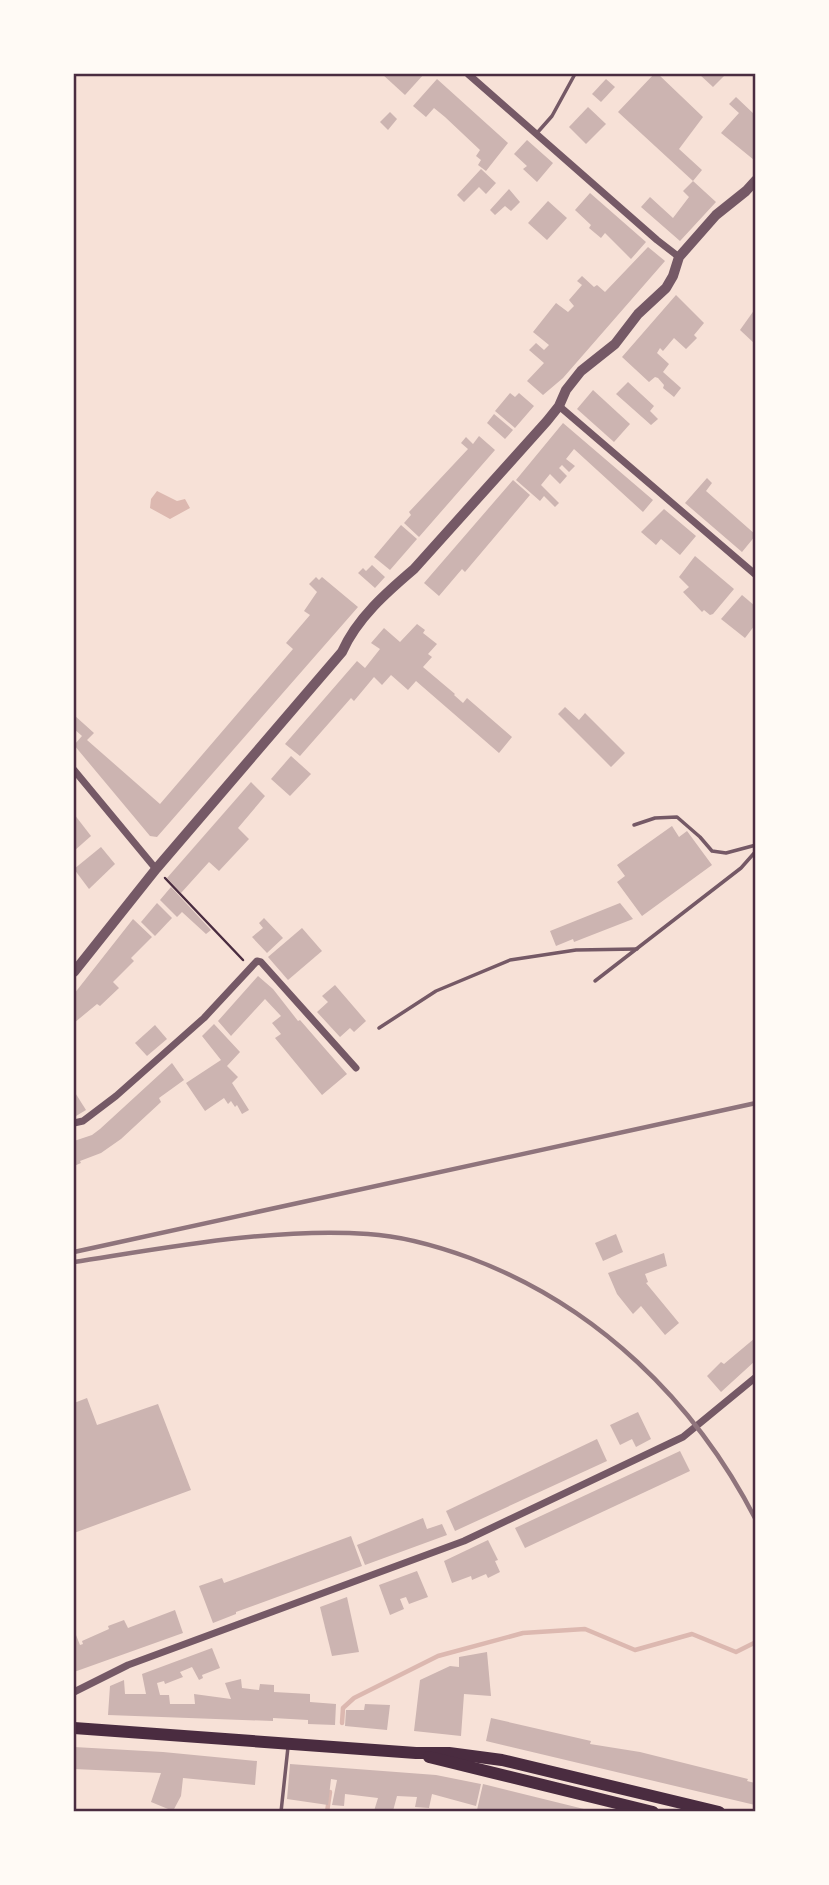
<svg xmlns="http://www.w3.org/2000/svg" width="829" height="1885" viewBox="0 0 829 1885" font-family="Mulish,sans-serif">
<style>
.water{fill:#dcb8b0}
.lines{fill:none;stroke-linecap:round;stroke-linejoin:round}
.stream{stroke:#dcb8b0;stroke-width:4.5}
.building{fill:#ccb4b1}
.path{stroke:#4a2c40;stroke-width:2.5}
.service{stroke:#755966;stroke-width:3.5}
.minor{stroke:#755966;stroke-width:7}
.tertiary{stroke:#755966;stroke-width:10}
.primary{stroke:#4a2c40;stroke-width:12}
.rail{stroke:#8f747c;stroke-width:4.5}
.neatline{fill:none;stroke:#4a2c40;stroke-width:2.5}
</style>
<rect width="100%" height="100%" fill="#f7e1d7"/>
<polygon class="water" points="157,491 177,501 185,499 190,508 170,519 150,508 151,499"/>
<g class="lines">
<g class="stream">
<polyline points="342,1723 343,1708 354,1698 438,1656 523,1633 585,1629 635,1650 692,1634 736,1652 756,1642"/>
<polyline points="327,1812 330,1792"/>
</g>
</g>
<g class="building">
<polygon points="382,74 424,74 405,95"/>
<polygon points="654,74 658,74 703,117 679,149 702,170 693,181 618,112"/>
<polygon points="699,74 726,74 713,87"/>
<polygon points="437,79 508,143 486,171 478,165 481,160 476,156 480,150 445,117 434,108 426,117 413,106"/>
<polygon points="606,79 615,87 601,102 592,94"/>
<polygon points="736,97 755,115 755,158 754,160 721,133 739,113 729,104"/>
<polygon points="588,107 606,124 586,144 569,127"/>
<polygon points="390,112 397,119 388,130 380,122"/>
<polygon points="527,140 553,163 537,182 523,169 527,166 514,154"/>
<polygon points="481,169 496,183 486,194 479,187 464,202 457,195"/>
<polygon points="693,181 716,202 680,241 641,207 650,197 673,218 689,197 683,191"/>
<polygon points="509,189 520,202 511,211 505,206 495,215 490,210"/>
<polygon points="590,193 646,242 631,259 605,233 601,238 589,228 591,225 575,210"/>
<polygon points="548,201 567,218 547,240 528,223"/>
<polygon points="648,247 665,261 563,378 543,395 527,381 544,363 529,350 536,343 544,350 549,345 533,332 556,303 568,312 574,306 569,300 582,285 577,281 582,276 594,287 597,285 605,292"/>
<polygon points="676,295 704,323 694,335 697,338 686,349 674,338 663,351 660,348 657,353 669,364 663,372 681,388 674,397 663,388 664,385 658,378 655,377 649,382 622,357"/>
<polygon points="755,309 755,344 740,330"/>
<polygon points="628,382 654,406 650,411 658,419 651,425 616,394"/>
<polygon points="593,390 630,424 614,442 577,409"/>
<polygon points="510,393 515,397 519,393 534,406 515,428 495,411"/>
<polygon points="494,414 513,430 505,439 487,423"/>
<polygon points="563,423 653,500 643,512 574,449 566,459 575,466 569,472 562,465 559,468 567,476 560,484 550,474 541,485 559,503 555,507 544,496 540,501 516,480"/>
<polygon points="479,436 495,450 419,537 404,523 411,515 409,512 468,449 461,443 466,437 473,444"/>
<polygon points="707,478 712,483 706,491 756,535 742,552 685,503"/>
<polygon points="513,480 530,495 465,572 462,569 439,596 424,583"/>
<polygon points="664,509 696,536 680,555 661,539 656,545 641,532"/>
<polygon points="401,525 417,539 390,570 374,557"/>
<polygon points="695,556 734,589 713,614 710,615 704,610 702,612 683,592 689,587 679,577"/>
<polygon points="372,565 385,577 375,588 358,573 363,568 366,571"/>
<polygon points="316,577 319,580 322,577 358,607 157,837 150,836 74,745 82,736 74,729 74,715 94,733 87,740 160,804 293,649 286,643 310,615 304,611 317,592 309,584"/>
<polygon points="742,595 755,606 755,625 745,638 721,619"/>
<polygon points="417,624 425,630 423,633 437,644 428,654 432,657 423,667 455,694 454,695 463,703 467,698 512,737 499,753 416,681 408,690 391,675 382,685 374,677 354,701 351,698 300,756 285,744 357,661 365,668 380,649 371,643 384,628 400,642"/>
<polygon points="565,707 579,720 585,713 625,753 611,767 558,714"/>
<polygon points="291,756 311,774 290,796 271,779"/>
<polygon points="251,782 265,796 238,828 249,839 219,871 209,862 181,893 167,878"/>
<polygon points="74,814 91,836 74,851"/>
<polygon points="672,826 679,837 687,831 712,865 642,916 617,882 625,876 617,865"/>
<polygon points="101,847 115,864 89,889 74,869"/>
<polygon points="171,887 211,930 206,934 182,912 177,917 160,900"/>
<polygon points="157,903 172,918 155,936 141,922"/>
<polygon points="620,903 633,919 574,942 573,939 556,946 550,931"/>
<polygon points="264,918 283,938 267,953 252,937 263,928 259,923"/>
<polygon points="133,919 152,937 131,958 134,961 113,982 119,988 100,1006 97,1004 74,1023 74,994"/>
<polygon points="302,928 322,951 288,980 268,957"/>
<polygon points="258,976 273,989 298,1021 300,1020 347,1074 322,1095 275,1038 281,1034 272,1023 281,1016 265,999 231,1036 218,1021"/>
<polygon points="335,985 366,1021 354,1032 350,1028 340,1037 317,1012 328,1002 322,996"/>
<polygon points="214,1024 240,1052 227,1066 238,1077 232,1083 249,1110 242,1114 237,1105 235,1107 231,1101 228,1104 224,1098 205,1111 186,1083 221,1060 202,1036"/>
<polygon points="155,1025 167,1039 147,1056 135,1043"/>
<polygon points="172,1063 184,1080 159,1098 161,1102 121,1139 101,1153 80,1161 81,1163 74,1166 74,1141 92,1135 100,1129"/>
<polygon points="74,1091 86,1110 76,1116 74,1112"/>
<polygon points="616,1234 623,1252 603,1261 595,1243"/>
<polygon points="664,1253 667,1266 645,1274 648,1282 646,1283 679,1323 665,1335 641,1306 633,1314 617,1294 608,1273"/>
<polygon points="755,1338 755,1361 721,1392 707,1376 721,1362 724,1364"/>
<polygon points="87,1398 97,1425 158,1404 191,1490 74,1533 74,1403"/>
<polygon points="638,1412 651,1439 636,1447 632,1439 620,1445 610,1425"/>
<polygon points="597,1439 607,1461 455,1531 446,1511"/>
<polygon points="680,1451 690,1471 525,1548 515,1528"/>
<polygon points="423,1518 427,1529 442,1524 447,1535 365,1565 357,1545"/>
<polygon points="351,1536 362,1566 236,1612 236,1614 213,1623 199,1586 222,1578 224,1583"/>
<polygon points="488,1540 498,1560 495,1561 500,1572 488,1578 486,1574 472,1580 471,1576 452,1583 444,1561"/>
<polygon points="417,1571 428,1597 409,1604 406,1597 400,1599 404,1609 390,1615 379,1585"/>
<polygon points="347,1597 359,1652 332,1656 320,1607"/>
<polygon points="175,1610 183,1633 74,1672 74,1630 80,1645 83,1644 82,1641 109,1629 108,1626 124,1620 128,1628"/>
<polygon points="212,1648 220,1668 202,1675 203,1678 199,1680 192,1667 180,1672 183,1677 165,1684 164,1681 157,1683 160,1695 169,1695 170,1704 195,1704 194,1694 231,1699 225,1683 241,1679 242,1688 259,1690 260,1684 274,1685 274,1692 310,1694 310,1702 336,1704 335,1725 308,1724 308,1720 273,1718 273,1721 108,1715 110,1686 124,1680 125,1694 146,1694 142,1674"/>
<polygon points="487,1652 491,1696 464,1694 461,1736 414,1731 420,1680 450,1666 459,1667 459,1657"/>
<polygon points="365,1704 390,1705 387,1730 345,1726 346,1710 364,1710"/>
<polygon points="491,1718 591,1741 590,1744 640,1752 748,1779 747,1781 755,1783 755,1805 486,1741"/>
<polygon points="74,1747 163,1752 257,1761 255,1785 183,1778 181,1796 173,1811 151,1802 161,1773 74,1769"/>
<polygon points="290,1764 436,1775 481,1784 476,1806 432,1794 429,1808 415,1807 417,1797 397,1796 393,1811 374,1811 378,1798 345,1794 344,1806 332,1805 337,1780 331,1779 328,1805 287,1799"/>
<polygon points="483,1784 588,1810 588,1811 487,1811 477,1810"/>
</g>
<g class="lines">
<polyline class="path" points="165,878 243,960"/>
<g class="service">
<polyline points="537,133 552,116 575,74"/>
<polyline points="634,825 655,818 677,817 700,837 712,851 726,853 756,845"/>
<polyline points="595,981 741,868 756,851"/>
<polyline points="379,1028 436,991 510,960 576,950 637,949"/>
<polyline points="281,1812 288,1747"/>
</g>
<g class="minor">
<polyline points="468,74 657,240 679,257"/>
<polyline points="559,406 756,575"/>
<polyline points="74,770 156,869"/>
<polyline points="74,1123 83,1121 116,1096 204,1018 257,961 261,962 356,1068"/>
<polyline points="74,1692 128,1665 464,1541 683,1437 756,1377"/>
</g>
<path class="tertiary" d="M74 972 156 869 342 652C357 618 387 592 414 569L547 421 559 406 566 390 581 371 615 344 638 314 666 288 673 276 679 257 716 215 746 191 756 180"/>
<g class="primary">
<polyline points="74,1728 416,1753 449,1753 502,1760 719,1812"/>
<polyline points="429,1757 653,1812"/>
</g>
<g class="rail">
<polyline points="74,1252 756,1103"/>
<path d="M74 1262C165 1248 275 1227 368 1234 403 1236 437 1246 470 1258 596 1305 695 1401 756 1520"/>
</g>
</g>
<rect width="829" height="1885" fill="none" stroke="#fffaf5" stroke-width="150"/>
<rect x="75" y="75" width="679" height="1735" class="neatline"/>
</svg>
